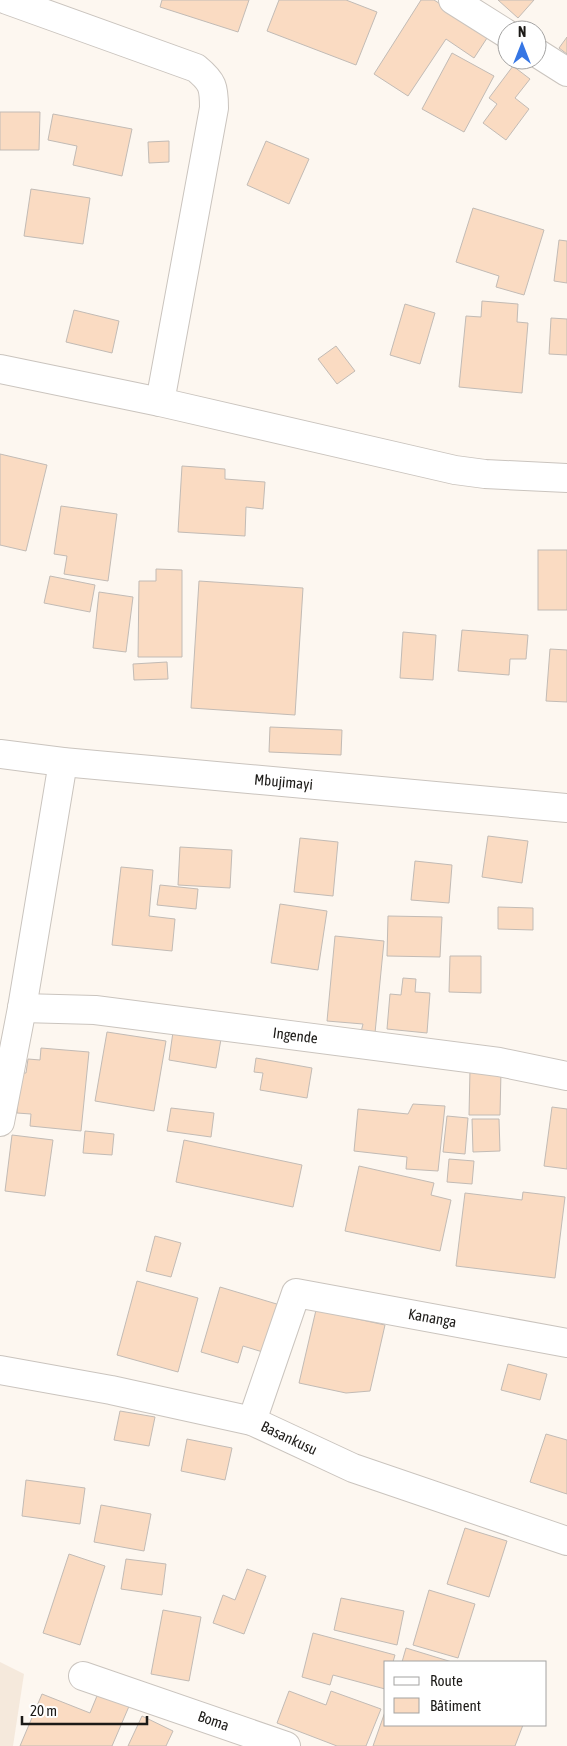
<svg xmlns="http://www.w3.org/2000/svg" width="567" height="1746" viewBox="0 0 567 1746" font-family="'Asap Condensed',sans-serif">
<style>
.built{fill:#f5e9dc}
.building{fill:#fadbc2;stroke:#c2bbb5}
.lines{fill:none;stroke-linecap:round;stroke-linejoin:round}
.street-casing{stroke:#cac4be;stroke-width:30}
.street{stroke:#fff;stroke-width:28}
.labels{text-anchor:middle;stroke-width:4.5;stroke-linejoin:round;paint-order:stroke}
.street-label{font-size:15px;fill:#1c1a17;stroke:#fff}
</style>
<rect width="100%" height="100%" fill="#fdf7f0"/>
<polygon class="built" points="0,1662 24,1674 13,1746 0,1746"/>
<g class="building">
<polygon points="162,0 249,0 238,32 160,7"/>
<polygon points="279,0 346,0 377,12 356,65 267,31"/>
<polygon points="421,0 434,0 489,35 474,58 446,39 408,96 374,74"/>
<polygon points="498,0 534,0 518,18"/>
<polygon points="567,37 567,54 559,48"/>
<polygon points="452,53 494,76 464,132 422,109"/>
<polygon points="513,66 530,79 515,98 529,109 506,140 483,123 497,104 489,98"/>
<polygon points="0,112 40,112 39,150 0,150"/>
<polygon points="53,114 132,129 122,176 73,165 77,146 48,140"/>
<polygon points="169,141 169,162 149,163 148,142"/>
<polygon points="266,141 309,159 289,204 247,185"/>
<polygon points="31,189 90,198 83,244 24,236"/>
<polygon points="473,208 544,230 524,295 496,287 499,276 456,262"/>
<polygon points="559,240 567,241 567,283 554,281"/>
<polygon points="482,301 518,304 517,322 528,323 522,393 459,387 466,316 481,317"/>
<polygon points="405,304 435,313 420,364 390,355"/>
<polygon points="74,310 119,321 112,353 66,342"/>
<polygon points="551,318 567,319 567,355 549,354"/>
<polygon points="336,346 355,371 337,384 318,359"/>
<polygon points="0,454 47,465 26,551 0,545"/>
<polygon points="182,466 225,469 225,479 265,482 263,509 246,507 245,536 178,532"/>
<polygon points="61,506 117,514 108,581 64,574 67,556 54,554"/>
<rect x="538" y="550" width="29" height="60"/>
<polygon points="156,569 182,570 182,657 138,657 139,581 156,581"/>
<polygon points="50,576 95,585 90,612 44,603"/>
<polygon points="199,581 303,588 295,715 191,708"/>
<polygon points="99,592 133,597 126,652 93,648"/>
<polygon points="462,630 528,635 526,659 510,659 509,675 458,671"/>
<polygon points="403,632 436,635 433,680 400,678"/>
<polygon points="550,649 567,650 567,702 546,701"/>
<polygon points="167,662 168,679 134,680 133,664"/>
<polygon points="270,727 342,730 341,755 269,752"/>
<polygon points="488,836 528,841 522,883 482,877"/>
<polygon points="300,838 338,842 333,896 294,892"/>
<polygon points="180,847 232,850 230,888 178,885"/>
<polygon points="415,861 452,865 449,903 411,900"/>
<polygon points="121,867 153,870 149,916 175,919 172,951 112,945"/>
<polygon points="160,885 198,889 196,909 157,905"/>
<polygon points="280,904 327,911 318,970 271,963"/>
<polygon points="498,907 533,908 533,930 498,929"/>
<polygon points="388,916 442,917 440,957 387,956"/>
<polygon points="335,936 384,941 375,1033 361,1032 363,1024 327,1021"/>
<polygon points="450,956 481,956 481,993 449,992"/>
<polygon points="403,978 416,979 415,992 430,993 427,1033 387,1029 390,994 401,995"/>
<polygon points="107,1032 166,1041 154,1111 95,1101"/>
<polygon points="173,1032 221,1039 216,1068 169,1060"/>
<polygon points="41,1048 89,1052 81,1131 30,1126 31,1114 17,1113 20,1073 26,1073 28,1059 40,1060"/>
<polygon points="256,1058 312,1068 307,1098 260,1090 263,1073 254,1072"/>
<polygon points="470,1070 501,1071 500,1115 469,1115"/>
<polygon points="413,1104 445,1106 438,1171 406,1169 407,1157 354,1151 358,1109 408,1114"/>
<polygon points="552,1107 567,1109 567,1169 544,1166"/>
<polygon points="171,1108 214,1113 211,1137 167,1131"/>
<polygon points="447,1116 468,1118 465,1154 443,1152"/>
<polygon points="472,1119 499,1119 500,1151 473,1152"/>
<polygon points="85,1131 114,1134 112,1155 83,1153"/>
<polygon points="12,1135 53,1140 45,1196 5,1191"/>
<polygon points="184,1140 302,1165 293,1207 176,1182"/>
<polygon points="449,1159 474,1161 472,1184 447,1182"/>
<polygon points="359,1166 434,1183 431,1195 451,1200 440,1251 345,1231"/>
<polygon points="523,1192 565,1197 555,1278 456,1266 465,1193 522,1200"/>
<polygon points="155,1236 181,1243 171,1277 146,1271"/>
<polygon points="137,1281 198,1298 178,1372 117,1355"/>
<polygon points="220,1287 280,1305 266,1353 243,1346 238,1363 201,1352"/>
<polygon points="316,1310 385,1325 370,1391 346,1393 299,1383"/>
<polygon points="508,1364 547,1374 540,1400 501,1390"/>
<polygon points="120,1411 155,1417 149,1446 114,1440"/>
<polygon points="546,1434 567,1440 567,1494 530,1482"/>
<polygon points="187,1439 232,1448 225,1480 181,1471"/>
<polygon points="26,1480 85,1488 80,1524 22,1516"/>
<polygon points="101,1505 151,1514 144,1551 94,1542"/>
<polygon points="465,1528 507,1541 489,1597 447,1584"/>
<polygon points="69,1554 105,1566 80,1645 43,1633"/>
<polygon points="126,1559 166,1564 162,1595 121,1589"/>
<polygon points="247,1569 266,1576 244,1634 213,1623 223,1595 235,1600"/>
<polygon points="429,1590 475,1604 458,1658 413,1645"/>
<polygon points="341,1598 404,1611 397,1645 334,1630"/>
<polygon points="163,1610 201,1617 189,1681 151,1674"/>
<polygon points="313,1633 395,1655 393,1662 386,1662 385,1689 333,1675 330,1685 302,1677"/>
<polygon points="406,1648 452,1662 402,1662"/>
<polygon points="99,1691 130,1704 112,1746 20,1746 42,1694 90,1713"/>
<polygon points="289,1691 326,1705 331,1691 381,1709 366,1746 337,1746 277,1723"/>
<polygon points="386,1709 386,1725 523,1725 515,1746 373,1746"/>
<polygon points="142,1716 173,1731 166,1746 128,1746"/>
</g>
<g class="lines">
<defs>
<g id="street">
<path d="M7 0 196 68C213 82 214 87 214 108L160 402"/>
<polyline points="453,0 507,34"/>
<polyline points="537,53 567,72"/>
<polyline points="0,369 160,402 455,470 485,474 567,478"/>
<path id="s1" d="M0 754 63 762 567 808"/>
<path id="s2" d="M22 1008 95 1010 499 1062 567 1076"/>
<polyline points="0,1122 22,1008 63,762"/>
<path id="s3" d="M0 1370 111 1390 252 1421 353 1468 567 1541"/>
<path id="s4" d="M252 1421 296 1293 567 1343"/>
<path id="s5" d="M83 1676 286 1746"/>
</g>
</defs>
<use href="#street" class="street-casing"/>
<use href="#street" class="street"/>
</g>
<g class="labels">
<g class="street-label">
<text dy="5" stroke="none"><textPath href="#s1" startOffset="285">Mbujimayi</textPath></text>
<text dy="5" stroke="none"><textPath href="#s2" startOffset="275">Ingende</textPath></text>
<text dy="5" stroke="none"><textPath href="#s4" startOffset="274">Kananga</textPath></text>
<text dy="5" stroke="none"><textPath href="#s3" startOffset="298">Basankusu</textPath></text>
<text dy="5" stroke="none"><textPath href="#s5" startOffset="138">Boma</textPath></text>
</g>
</g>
<rect x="384" y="1661" width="162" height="65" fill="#ffffff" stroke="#a4a3a2"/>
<rect x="394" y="1677" width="25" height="8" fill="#ffffff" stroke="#a4a3a2"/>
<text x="430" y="1686" font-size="15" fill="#1c1a17">Route</text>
<rect x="394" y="1698" width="25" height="15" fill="#fadbc2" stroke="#a4a3a2"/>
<text x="430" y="1711" font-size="15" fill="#1c1a17">Bâtiment</text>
<g transform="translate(522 45)"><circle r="24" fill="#ffffff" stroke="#a4a3a2"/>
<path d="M0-4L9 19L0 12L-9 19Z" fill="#3676e4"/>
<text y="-8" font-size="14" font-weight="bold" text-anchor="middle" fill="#1c1a17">N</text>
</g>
<path d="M22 1716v8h125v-8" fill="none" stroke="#1c1a17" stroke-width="2.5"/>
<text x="30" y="1716" font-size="15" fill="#1c1a17" stroke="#ffffff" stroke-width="4" paint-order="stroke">20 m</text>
</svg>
